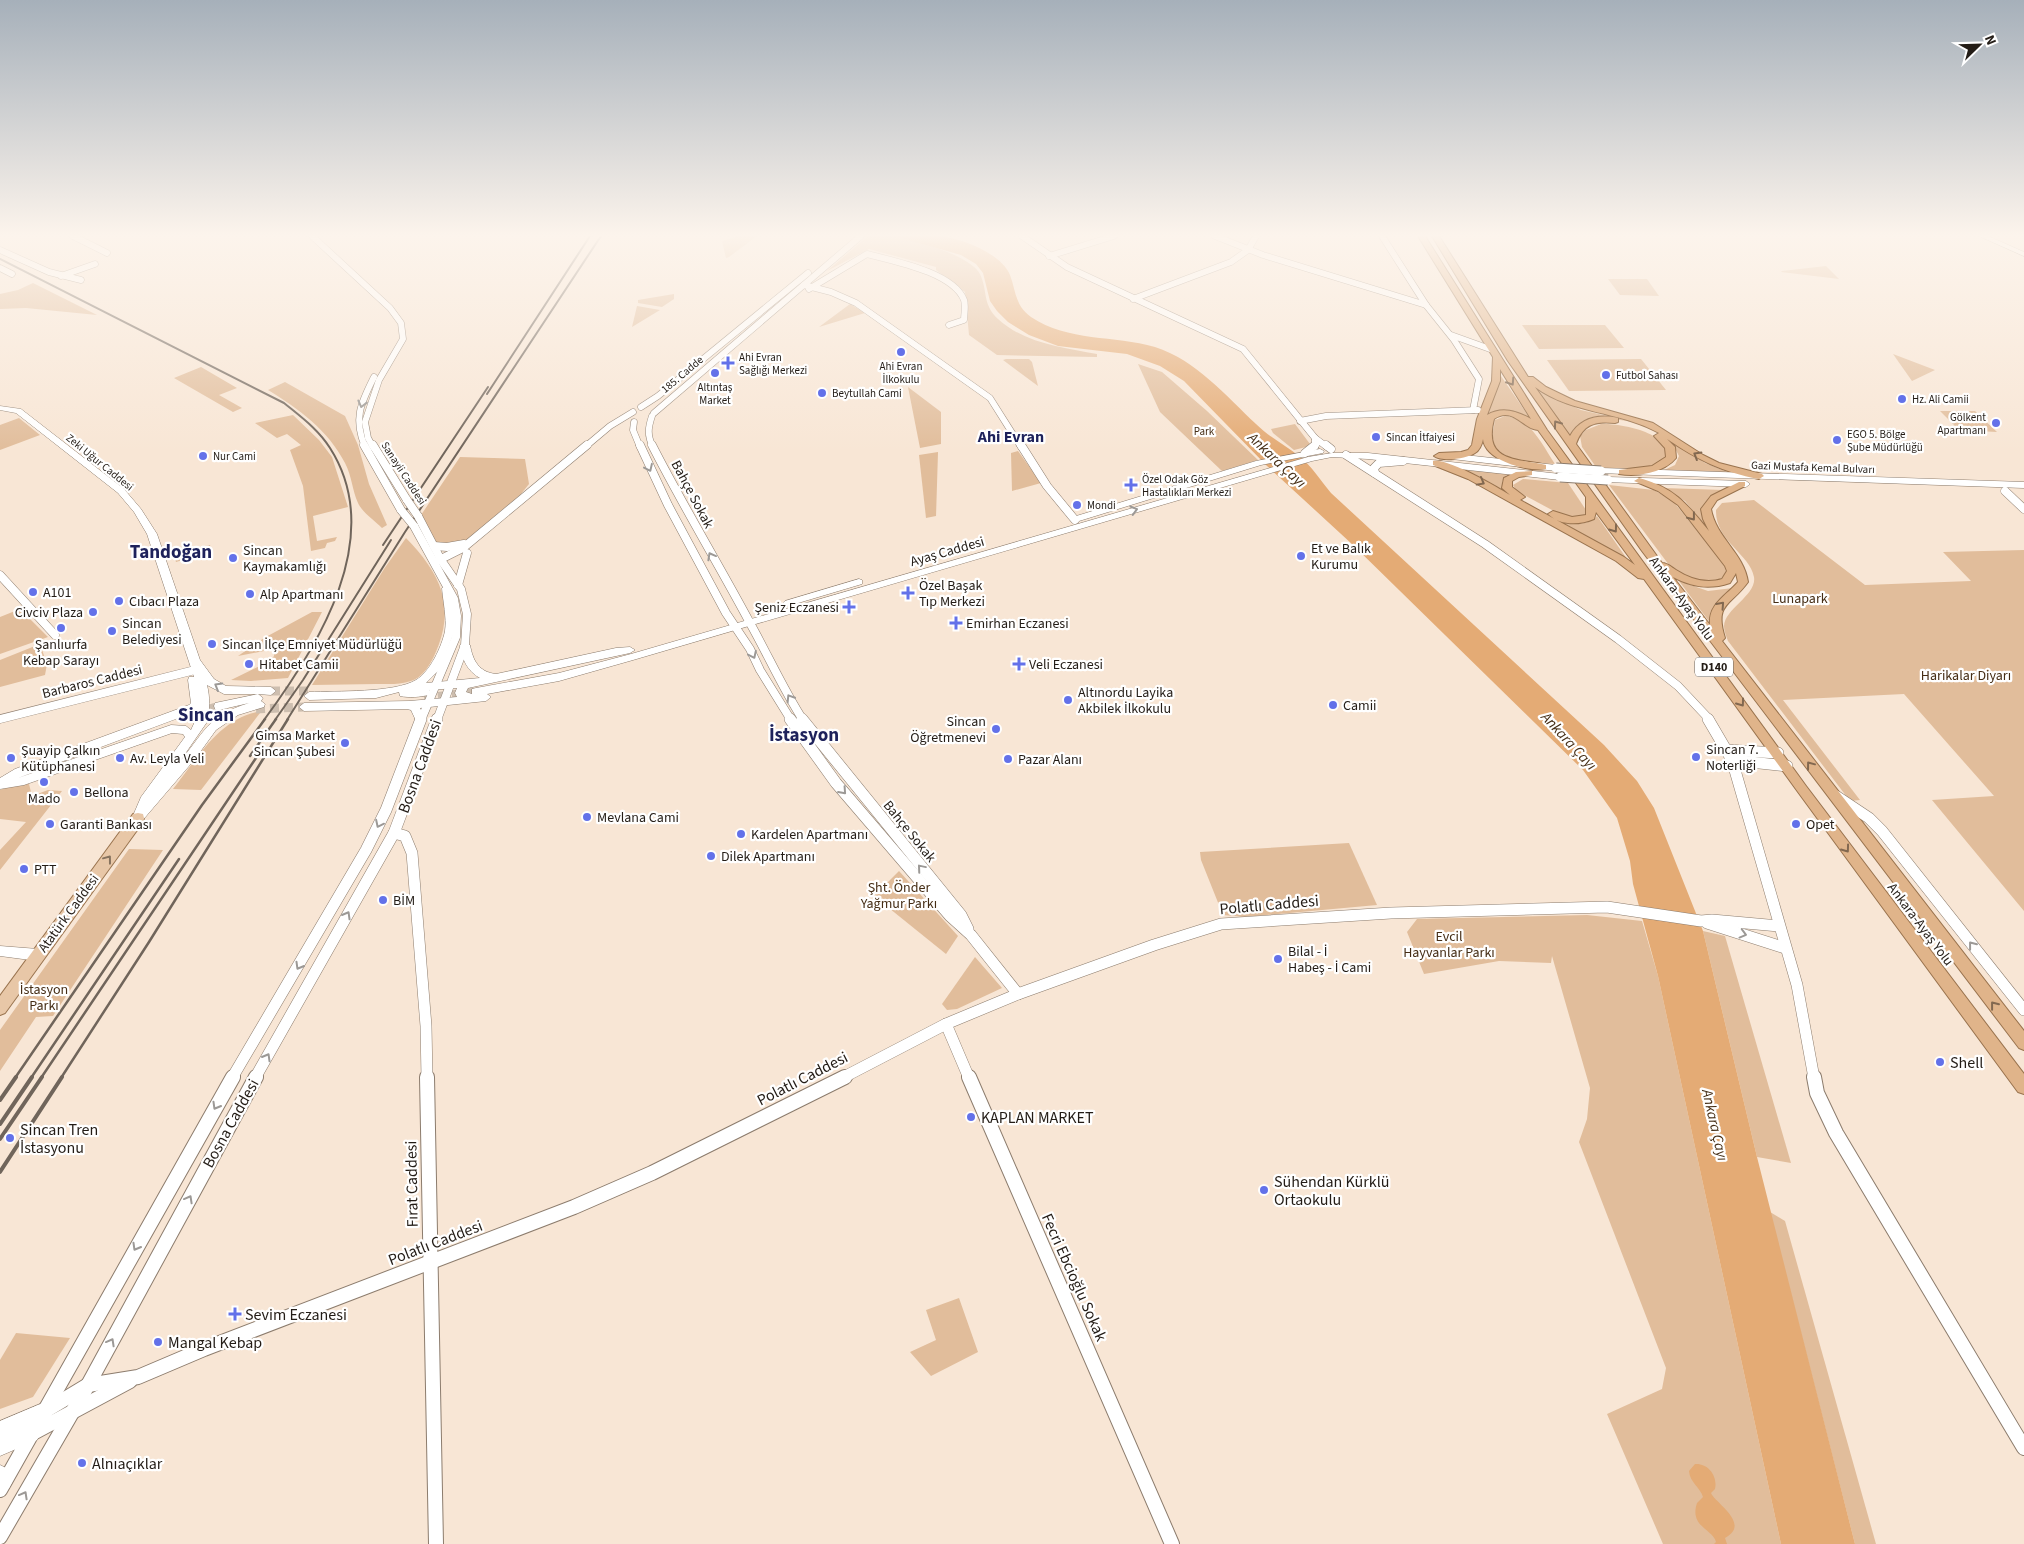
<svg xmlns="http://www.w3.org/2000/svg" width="2024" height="1544" viewBox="0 0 2024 1544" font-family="'Source Sans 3',sans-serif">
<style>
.green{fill:#e1bd9b}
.water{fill:#e4ab75}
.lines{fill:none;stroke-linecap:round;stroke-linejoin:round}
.secondary-tunnel{stroke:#cdbeaf;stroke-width:9;stroke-dasharray:9 5;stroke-linecap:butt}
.tertiary-far3-casing{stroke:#8c7c6d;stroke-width:7}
.tertiary-far2-casing{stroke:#8c7c6d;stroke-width:9}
.tertiary-far1-casing{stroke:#8c7c6d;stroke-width:12}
.tertiary-casing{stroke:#8c7c6d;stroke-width:16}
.secondary-casing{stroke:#8c7c6d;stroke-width:1}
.primary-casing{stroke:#99734e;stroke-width:2}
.trunk-casing{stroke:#99734e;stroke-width:2}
.tertiary-far3{stroke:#fff;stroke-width:6}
.tertiary-far2{stroke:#fff;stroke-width:8}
.tertiary-far1{stroke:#fff;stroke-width:11}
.tertiary{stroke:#fff;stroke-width:14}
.secondary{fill:#fff;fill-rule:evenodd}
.primary{fill:#e8c7a7;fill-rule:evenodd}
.trunk{fill:#e0b48a;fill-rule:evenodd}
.rail-far2{stroke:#70655b;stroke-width:2}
.rail-far1{stroke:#70655b;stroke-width:2.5}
.rail{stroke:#70655b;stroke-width:4}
.tertiary-bridge-casing{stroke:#8c7c6d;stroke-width:9;stroke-linecap:butt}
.secondary-bridge-casing{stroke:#8c7c6d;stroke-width:11;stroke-linecap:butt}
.tertiary-bridge{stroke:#fff;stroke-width:8}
.secondary-bridge{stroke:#fff;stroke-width:9}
.oneway{stroke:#826850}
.oneway2{stroke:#9c9996}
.oneway3{stroke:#86725e}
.poi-dot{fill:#6371e9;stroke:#fff;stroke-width:2}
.labels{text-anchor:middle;stroke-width:4.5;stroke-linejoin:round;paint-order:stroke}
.far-poi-label{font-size:11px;fill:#231c16;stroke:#fff;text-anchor:start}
.far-street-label{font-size:11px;fill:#231c16;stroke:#fff}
.far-park-label{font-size:11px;fill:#452d15;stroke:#fff}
.shield{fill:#fff;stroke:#65605c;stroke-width:1}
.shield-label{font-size:12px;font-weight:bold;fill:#231c16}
.street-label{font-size:14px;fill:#231c16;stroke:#fff}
.poi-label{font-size:14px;fill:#231c16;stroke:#fff;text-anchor:start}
.park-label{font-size:14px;fill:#452d15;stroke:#fff}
.water-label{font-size:15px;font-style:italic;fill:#442d15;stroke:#fff}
.far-district-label{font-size:16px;font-weight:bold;fill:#1e225b;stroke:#fff}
.near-street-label{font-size:16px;fill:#231c16;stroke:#fff}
.near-poi-label{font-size:16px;fill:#231c16;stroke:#fff;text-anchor:start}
.district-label{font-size:19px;font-weight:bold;fill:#1e225b;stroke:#fff}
</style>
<rect width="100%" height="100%" fill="#f8e6d5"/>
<g class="green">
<polygon points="739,236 757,236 729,257 726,258 722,241"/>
<path d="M868 236C875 236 884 235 891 236 912 239 970 255 980 274 988 291 982 304 998 319 1024 343 1063 348 1097 354V357L997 355 969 335 965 292 936 270V267L869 249 827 271Z"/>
<polygon points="1826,266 1839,279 1781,272 1782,271"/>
<polygon points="1608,279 1647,279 1659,296 1620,295"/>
<polygon points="33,283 97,315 26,308 0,309 0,294 18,290"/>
<polygon points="674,294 674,299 662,307 638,303 638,300"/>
<polygon points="850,304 865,313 819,327"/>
<polygon points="637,306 660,310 632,327"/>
<polygon points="1522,325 1605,325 1624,348 1539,349"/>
<polygon points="1893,354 1935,370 1912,381"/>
<polygon points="1006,359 1029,359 1032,362 1038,386 1003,360"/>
<polygon points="1641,359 1666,390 1569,391 1547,360"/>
<polygon points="1138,364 1162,372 1207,411 1258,460 1222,471 1160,412"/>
<polygon points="201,367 237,388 219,395 242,408 233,412 174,378"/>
<path d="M1501 376 1529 417C1516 411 1500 408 1486 415Z"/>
<path d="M285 382 345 416 358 445 369 484 387 525 382 528C375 521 362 512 358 503 352 490 352 476 345 463 328 430 299 409 268 390Z"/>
<polygon points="908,387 941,412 941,444 920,448"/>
<path d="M1537 389 1581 410 1634 422C1616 420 1578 412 1570 436Z"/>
<polygon points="1940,411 1975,411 1997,432 1959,430"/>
<polygon points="293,415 319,440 332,457 348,507 313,516 317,541 337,537 335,541 327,543 325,548 311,551 303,486 290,450 301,445 287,434 277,438 255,423"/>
<path d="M1505 416C1531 418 1542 445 1555 464 1530 462 1510 463 1491 445L1495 420Z"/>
<polygon points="19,418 40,435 0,450 0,425"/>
<polygon points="1295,424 1310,444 1306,447 1294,450 1273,433 1271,429"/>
<path d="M1601 424C1619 423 1674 432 1666 460 1641 472 1622 469 1596 467L1582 447 1580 436 1586 430Z"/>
<polygon points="1662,435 1705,463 1732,474 1660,472 1675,465 1679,456 1674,446"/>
<polygon points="1018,451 1041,483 1012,491 1011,453"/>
<polygon points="938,452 936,516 926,518 919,455"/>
<polygon points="460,457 525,459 529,484 521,494 492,519 479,533 467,541 439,547 419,518"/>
<polygon points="1460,469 1508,474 1504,477 1502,483 1512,495"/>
<polygon points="1523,479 1568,483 1586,510 1586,514 1581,518 1565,517 1522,494 1516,490 1513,485"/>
<path d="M1609 485 1654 490 1673 501 1723 563 1727 570C1718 593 1686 577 1672 569Z"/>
<path d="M1663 488 1724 490C1701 502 1702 505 1708 529L1685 501Z"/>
<path d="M1754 500 1865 585 1971 581 1943 552 2024 550V911L1932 800 1994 796 1904 694 1783 700 1860 800 1850 801 1728 641C1726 636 1724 631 1724 626 1725 608 1757 595 1754 577 1750 554 1715 541 1716 510L1722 503Z"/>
<path d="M1546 513C1560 520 1584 531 1597 516L1627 559Z"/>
<path d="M406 538C440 573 457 606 435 654 430 665 423 677 411 681 400 685 388 684 377 684 355 684 334 685 312 685L384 569Z"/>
<polygon points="210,545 212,551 176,562 174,555"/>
<polygon points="1679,581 1708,591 1733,588 1711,624"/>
<polygon points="20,609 48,637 0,654 0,617"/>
<polygon points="312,612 322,612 288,678 251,681 231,680 270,661 274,656 274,649 238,656 264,638"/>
<polygon points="40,644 47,664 45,675 0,687 0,660"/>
<path d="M257 712 260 713 201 790 173 789C196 760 218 720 257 712Z"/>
<polygon points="28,780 32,796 48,790 62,791 0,870 0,850 26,822 0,819 0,790"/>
<polygon points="1349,843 1377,905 1245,917 1223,915 1201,860 1200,852"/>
<polygon points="129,849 163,850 53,1016 36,1017 0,1071 0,1030"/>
<polygon points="899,871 958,936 946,954 874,896"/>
<polygon points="1587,915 1642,921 1658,976 1781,1544 1663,1544 1607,1414 1662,1389 1666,1368 1579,1142 1587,1119 1590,1088 1552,956 1551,963 1499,961 1424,974 1407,932 1417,919"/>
<polygon points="1703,931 1725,936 1791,1163 1757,1157"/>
<polygon points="975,957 1002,988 957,1009 947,1010 942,1004"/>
<polygon points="1770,1212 1785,1221 1876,1544 1855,1544"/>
<polygon points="959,1298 978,1352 931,1376 910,1352 936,1340 926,1310"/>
<polygon points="16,1333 70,1338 33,1397 0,1409 0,1360"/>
</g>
<g class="water">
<path d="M894 236C909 236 924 235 939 236 961 238 1001 253 1010 275 1016 291 1015 306 1031 317 1068 342 1114 335 1155 347 1196 360 1226 396 1256 424 1269 437 1285 445 1299 456 1311 465 1321 481 1331 493L1604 745 1637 781 1654 808 1703 931 1757 1157 1855 1544H1781L1658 976 1633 884 1630 861 1617 818 1583 770 1353 545 1266 465 1184 381 1160 366 1127 354 1058 346 1029 335 1008 322 997 311 990 301 983 273 976 264 961 255Z"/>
<path d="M1695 1464C1708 1463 1718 1476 1715 1489L1711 1493C1714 1502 1752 1524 1725 1538L1727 1544H1714L1716 1542C1713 1529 1689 1527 1697 1503L1703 1497C1700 1487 1690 1483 1689 1471Z"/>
</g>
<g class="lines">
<g class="secondary-tunnel">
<polyline points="271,691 313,691"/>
<polyline points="424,698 476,692"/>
<polyline points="256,709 304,707"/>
<polyline points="180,719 219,706"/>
</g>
<defs>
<g id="tertiary-far3">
<polyline points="73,236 107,253"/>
<polyline points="312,236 390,308 401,323 403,339 379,380 365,422 368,438 373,447"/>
<polyline points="1022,236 1067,267 1243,349 1315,438 1327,447"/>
<polyline points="1215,236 1263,255 1426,305 1454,340 1479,379 1473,410"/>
<polyline points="1382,236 1426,305"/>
<polyline points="0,250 49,272 81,280"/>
<polyline points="1049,256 1114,236"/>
<polyline points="0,268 12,274"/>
<polyline points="61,276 95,264"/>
<polyline points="804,285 831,292 856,303 990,398 1021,447"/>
<path d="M809 289 867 254C893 261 953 272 964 300 966 306 964 314 964 320L949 325"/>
<polyline points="1133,299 1231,262 1248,250 1256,236"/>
<polyline points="1451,335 1490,349"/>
<polyline points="641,407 658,396 808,273"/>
<polyline points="654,413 861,236"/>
<path d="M652 416C648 428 647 435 653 447"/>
<polyline points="1300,421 1326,416 1478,410"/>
<polyline points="634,422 633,430 640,447"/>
<path d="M365 447C353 418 361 403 374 377"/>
<polyline points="585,447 610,426 633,412"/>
<polyline points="1315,447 1315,438"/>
</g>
<g id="tertiary-far2">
<polyline points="364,445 401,510"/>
<polyline points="373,445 407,500"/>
<polyline points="640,445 668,505 726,613 750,649 760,670 791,720"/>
<path d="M652 445C683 506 718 563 750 623 768 655 783 689 803 720"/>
<polyline points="1021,445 1047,486 1075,520"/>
<polyline points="1326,445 1331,449"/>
<polyline points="1305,453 1315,445"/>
<polyline points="1346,455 1485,544 1618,639 1678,686 1710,720"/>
<polyline points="1375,473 1374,468 1379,463 1403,461"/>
<polyline points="2005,491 2024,509"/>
<polyline points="418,516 441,560 461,589 467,614 465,645 437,720"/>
<polyline points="414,526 454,599 457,616 456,637 421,720"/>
<polyline points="434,546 447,547 464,544"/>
<polyline points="435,562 463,548 587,445"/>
<polyline points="0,575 55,635"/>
<polyline points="458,585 467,553"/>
<polyline points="0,719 191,671"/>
</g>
<g id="tertiary-far1">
<polyline points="790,719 836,783 950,916 971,935 1018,994"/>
<polyline points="802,719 961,915 968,929"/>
<polyline points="1708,719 1732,760 1797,985 1814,1078"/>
<polyline points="1726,750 1778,753"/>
<polyline points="1732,760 1787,766"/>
<polyline points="1836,796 1869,818 1882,831 2024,1010"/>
<polyline points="394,833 405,836 412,853 426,1026 427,1078"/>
<polyline points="1707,923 1785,948"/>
<polyline points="946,1024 969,1078"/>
<polyline points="232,1078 366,850 386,810 421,719"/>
<polyline points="255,1078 394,833 437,719"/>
<polyline points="842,1078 946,1024 1018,994 1154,945 1221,924 1391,913 1607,907 1701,921 1712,920 1779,926"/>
</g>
<g id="tertiary">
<polyline points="427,1077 436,1544"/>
<polyline points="969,1077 1172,1544"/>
<polyline points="1814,1077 1817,1093 1836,1133 2024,1448"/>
<polyline points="45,1411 88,1385 138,1377 204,1349 574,1207 652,1173 845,1077"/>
<polyline points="33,1433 130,1381"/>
<polyline points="0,1490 233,1077"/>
<polyline points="0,1537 88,1385 256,1077"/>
</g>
<g id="secondary">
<polygon points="1979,236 1988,236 2024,252 2024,256"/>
<path d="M0 406 21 409 124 489 141 509 157 534 200 660 214 679 226 686 271 687 276 691 271 695 258 694 263 698 261 701 265 704 264 707 238 715 216 730 195 759 142 821H134L132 818 141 797 185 737 183 734 172 733 24 785 0 789V778L15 769 189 705 191 703 188 680 189 677H194L147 534 134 512 118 493 16 413 0 410ZM207 685 224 694H258L215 703 214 706 215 709 219 710 249 703C207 716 204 733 178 764L207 722C210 710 210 697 207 685ZM184 716 193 717 196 719 191 730 186 726 171 725 18 778Z"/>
<polygon points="1320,449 1324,451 1323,453 1261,465 1079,521 1073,521 1072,519 1073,517 1256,461"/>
<path d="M1332 453H1368L1560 474 1564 477 1560 480 1368 459 1332 457 1312 461 633 660 559 681 487 694 491 697 486 701 420 708 426 720 421 724 417 723 411 710 407 709 304 711 299 707 304 703 409 701 457 697 455 693 457 688 429 690V695C420 697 409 698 400 696L399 692 376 698 309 700 304 696 309 692C336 691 394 693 416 680 430 672 442 646 445 631 447 618 443 601 442 588L447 585 452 588 455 630 439 670 426 683 480 678C467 671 462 659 460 645L465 642 470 645C473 661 479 672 496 674L616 648 630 647 635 650 630 653 468 688 466 692 472 694V689L476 688 559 673 631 654 1308 457Z"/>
<polygon points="1446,453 1556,465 1560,468 1556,471 1443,458 1442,456"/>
<polygon points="1601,468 2024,482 2024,488 1598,473 1597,471"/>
<polygon points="1608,477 1746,481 1750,484 1746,487 1605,482 1604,480"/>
<polygon points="859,579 862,580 862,584 788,606 783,603 785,601"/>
<polygon points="0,946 38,949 43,951 44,955 43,959 38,961 0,956"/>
<polygon points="45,1402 51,1405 54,1411 51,1417 31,1425 37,1428 40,1434 37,1440 0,1456 0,1421"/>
<polygon points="0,1465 6,1468 12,1482 9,1488 3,1491 0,1490"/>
</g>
<polygon id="primary" points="138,813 143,814 144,818 143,822 5,1013 0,1015 0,996 133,814"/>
<g id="trunk">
<path d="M1418 236H1425L1547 430 1806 786 2024 1074V1094L2018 1092 1798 792 1644 579 1638 578 1616 561 1468 479 1433 465V461C1448 458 1495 486 1510 495L1502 488 1504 478 1516 472 1532 471V475L1519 477 1512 481V487L1525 497 1520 500 1624 557 1635 565 1596 512 1594 519C1580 525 1560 526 1548 514L1553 511 1572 517 1586 515V497L1538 430C1523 429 1513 406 1494 419 1483 462 1515 458 1546 465V469C1528 472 1485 461 1483 439 1482 444 1480 450 1475 453 1467 459 1442 462 1434 456L1439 453 1461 452 1468 450 1472 445 1477 419 1492 381 1493 357ZM1500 369 1531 419C1517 411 1502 406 1487 415L1500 381Z"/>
<path d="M1432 236H1439L1528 377H1533L1546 387 1575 401 1653 423 1703 455 1719 463 1762 474 1764 476 1759 479C1722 472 1698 460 1667 439L1675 447 1676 458C1664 473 1637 477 1619 474V470L1652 466 1666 457 1665 448 1654 436 1659 433C1620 411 1571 414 1535 387L1570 436C1580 418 1598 414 1618 418V422L1615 423C1595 421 1583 424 1576 444L1662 563C1668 563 1671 567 1676 570 1690 579 1706 584 1722 579L1727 571 1725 566 1678 505 1658 491 1634 481 1639 478C1675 488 1687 504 1709 531L1703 519 1701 509 1711 496 1739 482H1745V486L1717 500 1711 509C1716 538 1744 553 1748 582 1731 606 1714 603 1725 638L1722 641 2024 1031V1050L2019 1048 1642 551 1508 361ZM1736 573 1738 582C1726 596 1708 604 1710 625L1673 577C1692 587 1709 590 1730 583Z"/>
</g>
</defs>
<use href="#tertiary-far3" class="tertiary-far3-casing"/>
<use href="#tertiary-far2" class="tertiary-far2-casing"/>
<use href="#tertiary-far1" class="tertiary-far1-casing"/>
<use href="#tertiary" class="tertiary-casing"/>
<use href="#secondary" class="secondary-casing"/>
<use href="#primary" class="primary-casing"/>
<use href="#trunk" class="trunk-casing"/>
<use href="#tertiary-far3" class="tertiary-far3"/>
<use href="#tertiary-far2" class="tertiary-far2"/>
<use href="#tertiary-far1" class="tertiary-far1"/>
<use href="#tertiary" class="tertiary"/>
<use href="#secondary" class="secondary"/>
<use href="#primary" class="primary"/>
<use href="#trunk" class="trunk"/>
<g class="rail-far2">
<path d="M0 259 284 403C301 417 318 429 330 448 387 537 318 647 264 720"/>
<polyline points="487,394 590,236"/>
<polyline points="383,545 488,387"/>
<polyline points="275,720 303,680 391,540"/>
<polyline points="287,720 405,532 601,236"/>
</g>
<g class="rail-far1">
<polyline points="250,756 276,719"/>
<polyline points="15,1078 202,805 265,719"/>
<polyline points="31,1078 179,859"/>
<polyline points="41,1078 260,752"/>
<polyline points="61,1078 149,942 288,719"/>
</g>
<g class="rail">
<polyline points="0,1100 16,1077"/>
<polyline points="0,1124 32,1077"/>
<polyline points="0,1139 42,1077"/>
<polyline points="0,1172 62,1077"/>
</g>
<defs>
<g id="tertiary-bridge">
<polyline points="407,500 418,516"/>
<polyline points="401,510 414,526"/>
</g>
<g id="secondary-bridge">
<polyline points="1556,468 1601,471"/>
<polyline points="1560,477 1608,480"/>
</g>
</defs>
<use href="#tertiary-bridge" class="tertiary-bridge-casing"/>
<use href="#secondary-bridge" class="secondary-bridge-casing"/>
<use href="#tertiary-bridge" class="tertiary-bridge"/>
<use href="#secondary-bridge" class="secondary-bridge"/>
</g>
<defs><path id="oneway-chevron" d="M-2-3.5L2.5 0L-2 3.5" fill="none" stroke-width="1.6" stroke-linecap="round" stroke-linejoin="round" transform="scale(1.25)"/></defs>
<g class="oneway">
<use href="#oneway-chevron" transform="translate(1511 382) rotate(57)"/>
<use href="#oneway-chevron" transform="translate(1557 424) rotate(-126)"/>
<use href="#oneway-chevron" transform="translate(1697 455) rotate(-149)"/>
<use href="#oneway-chevron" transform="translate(1481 482) rotate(29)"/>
<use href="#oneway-chevron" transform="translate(1692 517) rotate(52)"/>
<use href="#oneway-chevron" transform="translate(1614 529) rotate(54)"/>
<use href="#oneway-chevron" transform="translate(1721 605) rotate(-48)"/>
<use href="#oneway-chevron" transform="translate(1741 703) rotate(54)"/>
<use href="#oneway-chevron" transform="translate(1810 765) rotate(-127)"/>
<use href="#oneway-chevron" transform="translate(1846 849) rotate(54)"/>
<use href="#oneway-chevron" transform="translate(1994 1005) rotate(-128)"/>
</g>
<g class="oneway2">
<use href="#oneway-chevron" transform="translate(362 404) rotate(104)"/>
<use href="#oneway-chevron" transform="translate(649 468) rotate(65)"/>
<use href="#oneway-chevron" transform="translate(1134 510) rotate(-16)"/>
<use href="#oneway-chevron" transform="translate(711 556) rotate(-119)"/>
<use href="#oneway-chevron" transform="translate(753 655) rotate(64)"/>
<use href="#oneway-chevron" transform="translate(218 686) rotate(-150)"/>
<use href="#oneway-chevron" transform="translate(790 698) rotate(-122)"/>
<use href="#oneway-chevron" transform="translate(843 791) rotate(48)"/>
<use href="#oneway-chevron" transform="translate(379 824) rotate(116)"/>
<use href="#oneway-chevron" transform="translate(921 868) rotate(-130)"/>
<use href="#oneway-chevron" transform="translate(347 915) rotate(-60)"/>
<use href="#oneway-chevron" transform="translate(1743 934) rotate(15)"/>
<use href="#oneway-chevron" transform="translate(1972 945) rotate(-128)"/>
<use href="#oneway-chevron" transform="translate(299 966) rotate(120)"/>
<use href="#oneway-chevron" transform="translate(267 1057) rotate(-60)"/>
<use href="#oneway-chevron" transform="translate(216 1106) rotate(120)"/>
<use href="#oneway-chevron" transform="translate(189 1199) rotate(-61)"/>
<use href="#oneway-chevron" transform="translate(136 1247) rotate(120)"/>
<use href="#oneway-chevron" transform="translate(111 1342) rotate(-61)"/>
<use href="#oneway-chevron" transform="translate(24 1495) rotate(-61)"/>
</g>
<use class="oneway3" href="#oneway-chevron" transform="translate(108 859) rotate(-53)"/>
<linearGradient id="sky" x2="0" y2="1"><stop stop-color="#a6b0ba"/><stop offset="0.52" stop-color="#fcf4ec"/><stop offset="1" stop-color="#fcf4ec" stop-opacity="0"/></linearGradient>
<rect width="2024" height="452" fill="url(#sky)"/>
<g class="poi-dot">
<circle cx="901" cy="352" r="5"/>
<path d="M725.5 355.5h5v5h5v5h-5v5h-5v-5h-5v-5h5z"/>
<circle cx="715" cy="373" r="5"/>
<circle cx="1606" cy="375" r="5"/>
<circle cx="822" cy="393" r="5"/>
<circle cx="1902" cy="399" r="5"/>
<circle cx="1996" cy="423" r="5"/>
<circle cx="1376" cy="437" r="5"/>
<circle cx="1837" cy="440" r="5"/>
<circle cx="203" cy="456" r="5"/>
<path d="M1128.5 477.5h5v5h5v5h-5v5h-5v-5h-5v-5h5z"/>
<circle cx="1077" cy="505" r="5"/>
<circle cx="1301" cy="556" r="5"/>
<circle cx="233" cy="558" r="5"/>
<circle cx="33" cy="592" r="5"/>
<path d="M905.5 585.5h5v5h5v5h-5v5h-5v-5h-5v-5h5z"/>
<circle cx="250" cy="594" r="5"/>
<circle cx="119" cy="601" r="5"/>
<path d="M846.5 599.5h5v5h5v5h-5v5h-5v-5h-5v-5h5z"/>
<circle cx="93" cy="612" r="5"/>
<path d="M953.5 615.5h5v5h5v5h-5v5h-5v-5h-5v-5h5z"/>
<circle cx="61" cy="628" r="5"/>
<circle cx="112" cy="631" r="5"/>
<circle cx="212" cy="644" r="5"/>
<circle cx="249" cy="664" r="5"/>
<path d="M1016.5 656.5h5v5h5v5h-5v5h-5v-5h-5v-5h5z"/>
<circle cx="1068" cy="700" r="5"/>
<circle cx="1333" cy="705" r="5"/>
<circle cx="996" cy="729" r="5"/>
<circle cx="345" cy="743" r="5"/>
<circle cx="1696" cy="757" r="5"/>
<circle cx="11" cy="758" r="5"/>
<circle cx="120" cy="758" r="5"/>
<circle cx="1008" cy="759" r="5"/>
<circle cx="44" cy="782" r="5"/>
<circle cx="74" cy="792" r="5"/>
<circle cx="587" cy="817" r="5"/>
<circle cx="50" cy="824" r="5"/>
<circle cx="1796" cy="824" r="5"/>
<circle cx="741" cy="834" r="5"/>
<circle cx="711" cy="856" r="5"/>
<circle cx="24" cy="869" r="5"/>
<circle cx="383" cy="900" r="5"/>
<circle cx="1278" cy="959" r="5"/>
<circle cx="1940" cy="1062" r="5"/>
<circle cx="971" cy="1117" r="5"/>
<circle cx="10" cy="1138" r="5"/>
<circle cx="1264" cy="1190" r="5"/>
<path d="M232.5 1306.5h5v5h5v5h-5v5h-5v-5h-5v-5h5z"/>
<circle cx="158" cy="1342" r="5"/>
<circle cx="82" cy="1463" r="5"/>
</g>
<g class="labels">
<g class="far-poi-label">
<text x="739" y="361">Ahi Evran<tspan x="739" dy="13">Sağlığı Merkezi</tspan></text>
<text x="901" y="370" text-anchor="middle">Ahi Evran<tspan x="901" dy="13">İlkokulu</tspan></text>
<text x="1616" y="379">Futbol Sahası</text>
<text x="715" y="391" text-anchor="middle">Altıntaş<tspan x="715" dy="13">Market</tspan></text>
<text x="832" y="397">Beytullah Cami</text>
<text x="1912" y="403">Hz. Ali Camii</text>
<text x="1986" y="421" text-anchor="end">Gölkent<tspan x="1986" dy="13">Apartmanı</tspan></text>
<text x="1847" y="438">EGO 5. Bölge<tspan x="1847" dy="13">Şube Müdürlüğü</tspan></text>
<text x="1386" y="441">Sincan İtfaiyesi</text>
<text x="213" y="460">Nur Cami</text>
<text x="1142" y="483">Özel Odak Göz<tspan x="1142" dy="13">Hastalıkları Merkezi</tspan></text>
<text x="1087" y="509">Mondi</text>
</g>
<g class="far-street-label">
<text transform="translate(682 374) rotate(-40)" y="4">185. Cadde</text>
<text transform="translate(100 462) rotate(39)" y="4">Zeki Uğur Caddesi</text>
<text transform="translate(1813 467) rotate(2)" y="4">Gazi Mustafa Kemal Bulvarı</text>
<text transform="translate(404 473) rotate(57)" y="4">Sanayii Caddesi</text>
</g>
<g class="far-park-label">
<text x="1204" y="435">Park</text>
</g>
<rect class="shield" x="1695" y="657.5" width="38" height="19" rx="4"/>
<g class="shield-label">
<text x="1714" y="671">D140</text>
</g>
<g class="street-label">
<text transform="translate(693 494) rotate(62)" y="5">Bahçe Sokak</text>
<text transform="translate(947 551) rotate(-16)" y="5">Ayaş Caddesi</text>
<text transform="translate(1682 598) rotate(54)" y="5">Ankara-Ayaş Yolu</text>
<text transform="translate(92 681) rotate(-14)" y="5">Barbaros Caddesi</text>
<text transform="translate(910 831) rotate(51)" y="5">Bahçe Sokak</text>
<text transform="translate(68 913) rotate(-54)" y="5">Atatürk Caddesi</text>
<text transform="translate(1921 924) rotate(53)" y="5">Ankara-Ayaş Yolu</text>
</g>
<g class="poi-label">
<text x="1311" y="553">Et ve Balık<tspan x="1311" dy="16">Kurumu</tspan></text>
<text x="243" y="555">Sincan<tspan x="243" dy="16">Kaymakamlığı</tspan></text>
<text x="919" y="590">Özel Başak<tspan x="919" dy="16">Tıp Merkezi</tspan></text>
<text x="43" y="597">A101</text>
<text x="260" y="599">Alp Apartmanı</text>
<text x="129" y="606">Cıbacı Plaza</text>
<text x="839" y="612" text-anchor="end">Şeniz Eczanesi</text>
<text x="83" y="617" text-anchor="end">Civciv Plaza</text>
<text x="122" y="628">Sincan<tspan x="122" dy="16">Belediyesi</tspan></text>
<text x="966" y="628">Emirhan Eczanesi</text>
<text x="61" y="649" text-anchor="middle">Şanlıurfa<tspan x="61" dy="16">Kebap Sarayı</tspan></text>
<text x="222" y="649">Sincan İlçe Emniyet Müdürlüğü</text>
<text x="259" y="669">Hitabet Camii</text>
<text x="1029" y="669">Veli Eczanesi</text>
<text x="1078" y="697">Altınordu Layika<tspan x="1078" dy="16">Akbilek İlkokulu</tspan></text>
<text x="1343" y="710">Camii</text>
<text x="986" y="726" text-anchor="end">Sincan<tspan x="986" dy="16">Öğretmenevi</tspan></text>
<text x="335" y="740" text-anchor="end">Gimsa Market<tspan x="335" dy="16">Sincan Şubesi</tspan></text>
<text x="1706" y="754">Sincan 7.<tspan x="1706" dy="16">Noterliği</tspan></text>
<text x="21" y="755">Şuayip Çalkın<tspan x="21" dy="16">Kütüphanesi</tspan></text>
<text x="130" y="763">Av. Leyla Veli</text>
<text x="1018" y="764">Pazar Alanı</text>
<text x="84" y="797">Bellona</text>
<text x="44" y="803" text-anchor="middle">Mado</text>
<text x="597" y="822">Mevlana Cami</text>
<text x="60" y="829">Garanti Bankası</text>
<text x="1806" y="829">Opet</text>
<text x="751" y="839">Kardelen Apartmanı</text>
<text x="721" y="861">Dilek Apartmanı</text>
<text x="34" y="874">PTT</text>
<text x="393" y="905">BİM</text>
<text x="1288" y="956">Bilal - İ<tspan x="1288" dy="16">Habeş - İ Cami</tspan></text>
</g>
<g class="park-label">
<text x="1800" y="603">Lunapark</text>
<text x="1966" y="680">Harikalar Diyarı</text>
<text x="899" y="892">Şht. Önder<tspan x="899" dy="16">Yağmur Parkı</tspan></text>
<text x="1449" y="941">Evcil<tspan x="1449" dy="16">Hayvanlar Parkı</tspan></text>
<text x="44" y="994">İstasyon<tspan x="44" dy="16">Parkı</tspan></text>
</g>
<g class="water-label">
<text transform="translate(1277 460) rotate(43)" y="5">Ankara Çayı</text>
<text transform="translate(1569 741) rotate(47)" y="5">Ankara Çayı</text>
<text transform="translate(1715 1125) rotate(77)" y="5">Ankara Çayı</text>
</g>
<g class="far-district-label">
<text x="1011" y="442">Ahi Evran</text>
</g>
<g class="near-street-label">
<text transform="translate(419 766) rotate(-70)" y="6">Bosna Caddesi</text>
<text transform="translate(1269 904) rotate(-5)" y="6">Polatlı Caddesi</text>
<text transform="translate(802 1078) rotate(-27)" y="6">Polatlı Caddesi</text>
<text transform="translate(230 1123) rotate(-61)" y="6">Bosna Caddesi</text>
<text transform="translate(411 1184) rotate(-91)" y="6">Fırat Caddesi</text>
<text transform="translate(435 1242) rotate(-21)" y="6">Polatlı Caddesi</text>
<text transform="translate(1075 1277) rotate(66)" y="6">Fecri Ebcioğlu Sokak</text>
</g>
<g class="near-poi-label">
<text x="1950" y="1068">Shell</text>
<text x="981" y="1123">KAPLAN MARKET</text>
<text x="20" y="1135">Sincan Tren<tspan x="20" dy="18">İstasyonu</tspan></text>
<text x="1274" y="1187">Sühendan Kürklü<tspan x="1274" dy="18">Ortaokulu</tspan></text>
<text x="245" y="1320">Sevim Eczanesi</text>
<text x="168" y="1348">Mangal Kebap</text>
<text x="92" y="1469">Alnıaçıklar</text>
</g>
<g class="district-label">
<text x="171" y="558">Tandoğan</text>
<text x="206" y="721">Sincan</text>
<text x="804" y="741">İstasyon</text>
</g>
</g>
<g transform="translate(1979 45) rotate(67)" stroke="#ffffff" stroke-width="4" paint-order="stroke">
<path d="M0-4L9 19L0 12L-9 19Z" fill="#231c16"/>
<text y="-8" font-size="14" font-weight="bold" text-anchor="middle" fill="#231c16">N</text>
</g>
</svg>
